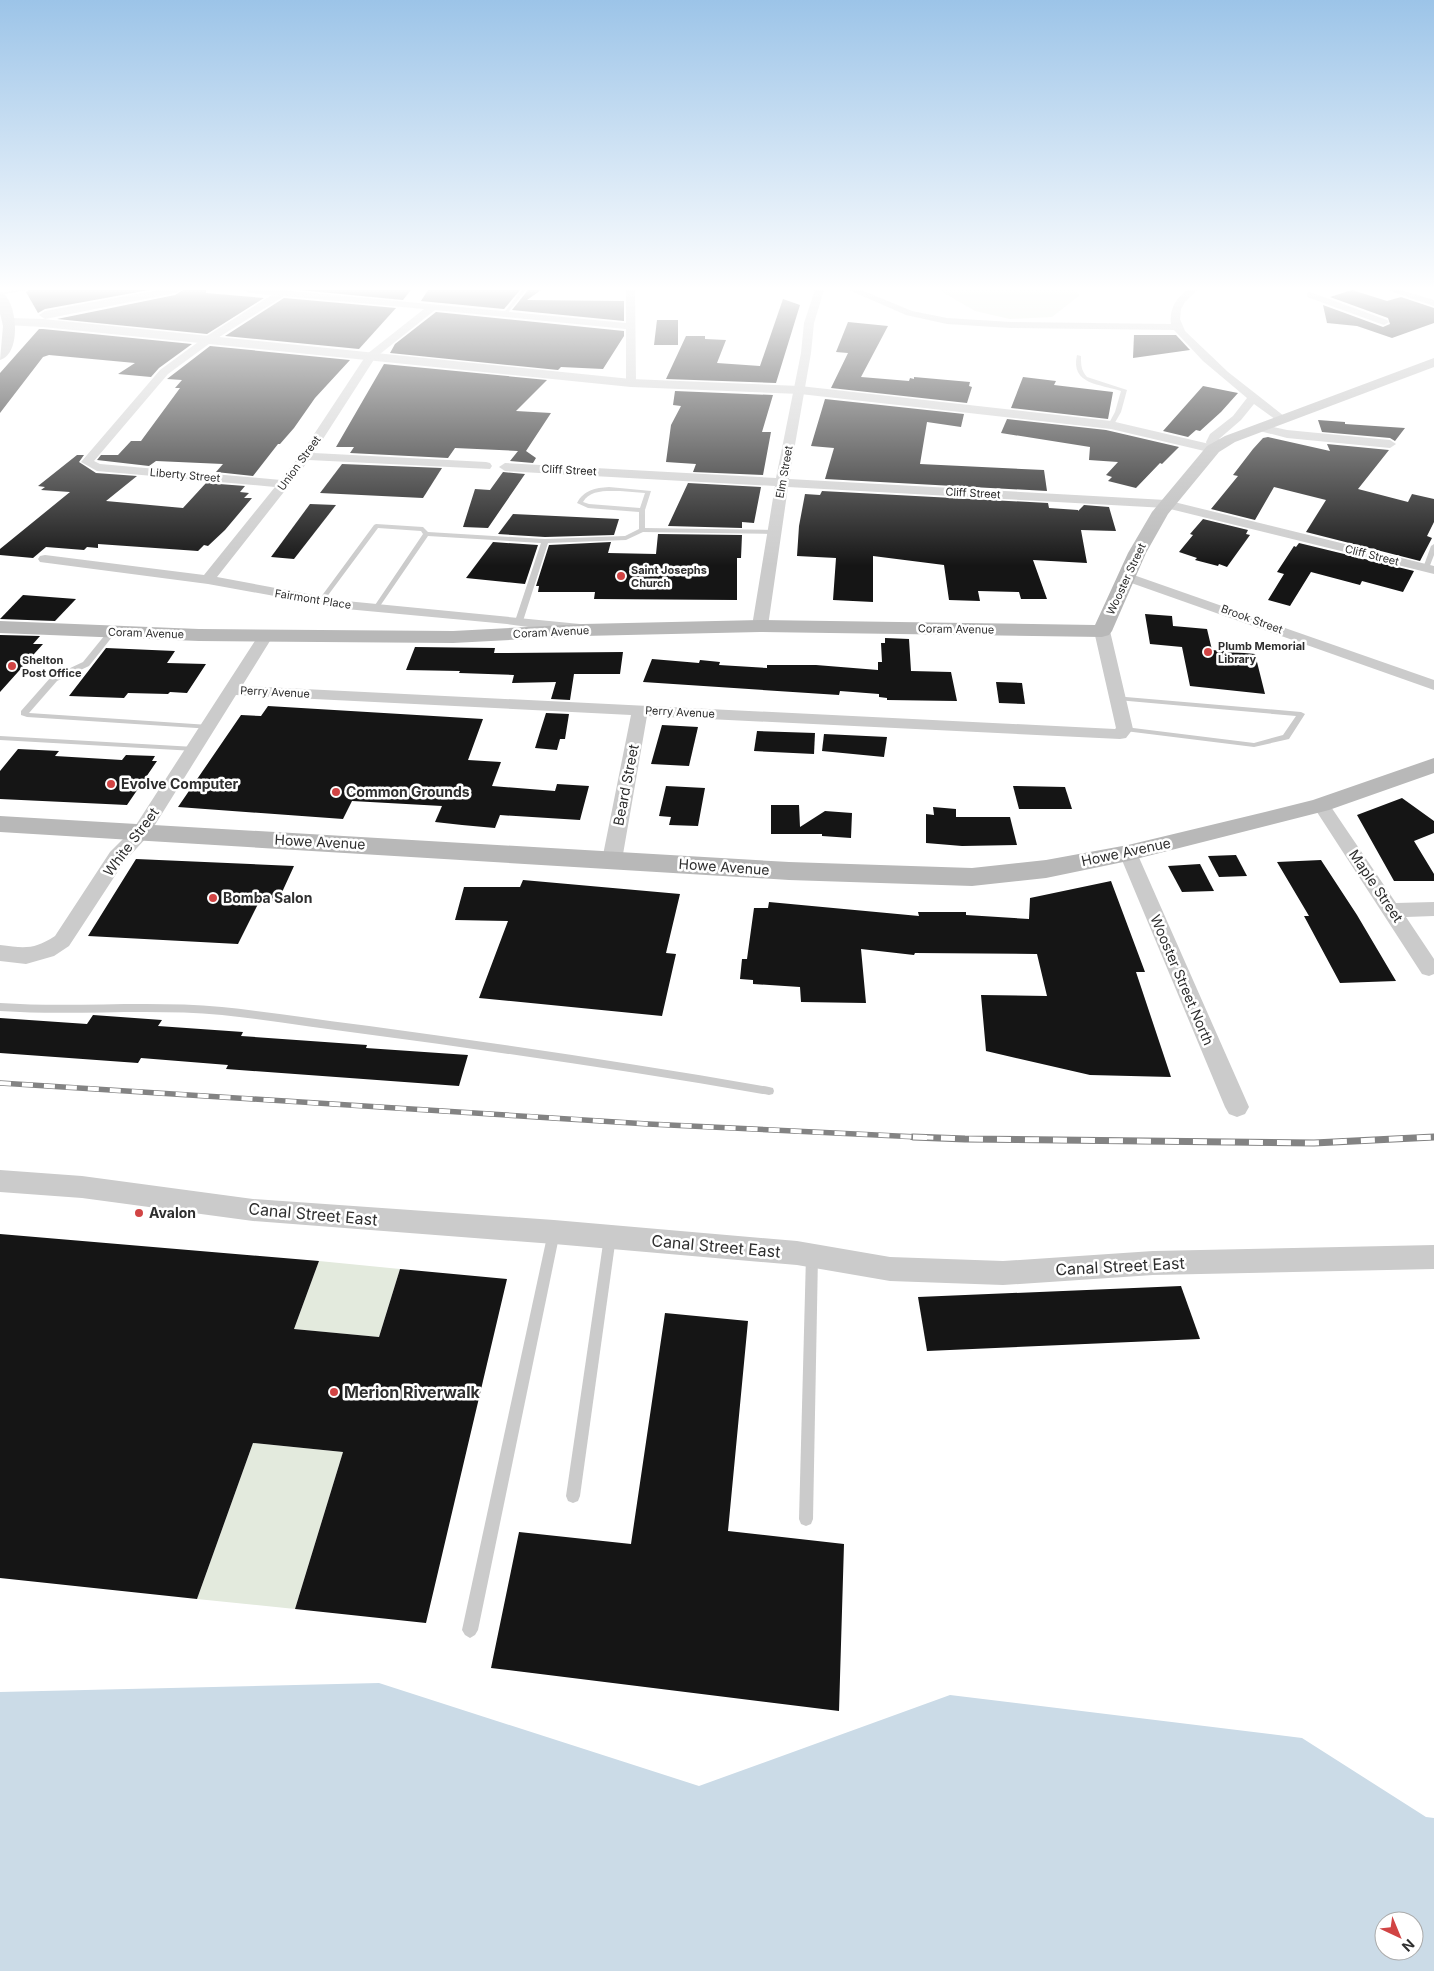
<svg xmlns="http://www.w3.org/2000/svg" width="1434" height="1971" viewBox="0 0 1434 1971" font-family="Inter,sans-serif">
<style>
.green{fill:#e3eadd}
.water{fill:#cbdbe7;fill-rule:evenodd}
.building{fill:#151515}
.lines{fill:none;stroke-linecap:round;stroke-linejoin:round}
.service{fill:#cbcbcb;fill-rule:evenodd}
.minor{fill:#cbcbcb;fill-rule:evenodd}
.tertiary{fill:#cbcbcb;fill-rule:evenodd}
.secondary{fill:#b8b8b8;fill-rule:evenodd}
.rail-far1-casing{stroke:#838383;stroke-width:5.5}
.rail-casing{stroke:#838383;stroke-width:7}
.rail-far1{stroke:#fff;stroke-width:4;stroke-dasharray:11;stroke-linecap:butt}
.rail{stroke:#fff;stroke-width:5;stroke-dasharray:14;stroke-linecap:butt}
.poi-dot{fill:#d14444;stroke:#fff;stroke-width:2}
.labels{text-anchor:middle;stroke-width:5;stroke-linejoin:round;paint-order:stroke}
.far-street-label{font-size:11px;fill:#2e2e2e;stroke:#fff}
.far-poi-label{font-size:11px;font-weight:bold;fill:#2e2e2e;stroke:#fff;text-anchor:start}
.poi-label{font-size:14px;font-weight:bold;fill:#2e2e2e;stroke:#fff;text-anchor:start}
.street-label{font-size:14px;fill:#2e2e2e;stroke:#fff}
.near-street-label{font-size:16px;fill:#2e2e2e;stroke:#fff}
.near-poi-label{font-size:16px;font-weight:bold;fill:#2e2e2e;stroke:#fff;text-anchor:start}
</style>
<rect width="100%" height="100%" fill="#fff"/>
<g class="green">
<polygon points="939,290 1074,290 1080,295 1052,317 1010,319 975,311"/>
<polygon points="319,1261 400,1269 379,1337 294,1329"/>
<polygon points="253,1443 343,1452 295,1609 197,1599"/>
</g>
<path class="water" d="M379 1683 699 1786 950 1695 1302 1738 1426 1817 1434 1818V1971H0V1692ZM1384 1921H1414V1951H1384Z"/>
<g class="building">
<polygon points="29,290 149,290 45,309 38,313 26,292"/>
<polygon points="183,290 206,290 206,293 264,298 207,334 57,319 175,295"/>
<polygon points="299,290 411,290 403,300"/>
<polygon points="428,290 520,290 504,309 421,301"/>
<polygon points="528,290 541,290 527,300 624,301 624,321 512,310"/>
<polygon points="1352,290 1387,301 1401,297 1434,308 1434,323 1392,338 1357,326 1327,323 1323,305 1383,327 1390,324 1388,318 1330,297"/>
<polygon points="284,298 396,308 359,349 225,336"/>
<polygon points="783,299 800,305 776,383 666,379 686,336 705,336 705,339 726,340 717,363 760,366"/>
<polygon points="436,312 624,331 624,336 603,369 561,367 558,370 390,353 395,344"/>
<polygon points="657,320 678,320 678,345 654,345"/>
<polygon points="848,322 888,326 861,377 909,381 910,378 914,379 914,377 970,382 969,386 972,387 967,403 831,388 848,353 836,352"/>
<polygon points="39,329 43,329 192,344 159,368 151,377 118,374 135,363 49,355 43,357 0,413 0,373"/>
<polygon points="1134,335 1176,335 1190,350 1133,358"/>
<polygon points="210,346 350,360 315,398 294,428 280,444 278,444 253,476 216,472 223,464 156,461 149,466 97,460 101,455 118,455 131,441 141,441 180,388 175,388 182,380 167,379"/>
<polygon points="384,364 547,380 516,411 551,413 526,451 536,458 533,463 510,461 518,451 455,448 448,458 350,453 354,447 336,447"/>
<polygon points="1023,377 1056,381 1054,385 1113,392 1108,419 1011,408"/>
<polygon points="1203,386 1238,393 1221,412 1200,431 1196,430 1188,437 1163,431"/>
<polygon points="675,391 773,395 762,432 771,432 763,475 693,472 696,464 666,462 671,425 681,406 673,405"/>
<polygon points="825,399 964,414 961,427 927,422 920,464 1044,470 1047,491 825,479 834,448 811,446"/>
<polygon points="1007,419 1106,430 1179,447 1162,464 1160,463 1136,488 1108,481 1112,477 1106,475 1118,462 1089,460 1090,447 1001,433"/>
<polygon points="1318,420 1345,422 1345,424 1405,428 1395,441 1390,438 1322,432"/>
<polygon points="1268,437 1330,451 1327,444 1389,450 1358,489 1408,502 1412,494 1434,499 1434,522 1427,536 1432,538 1420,561 1306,532 1326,500 1274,487 1255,520 1211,509 1238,476 1233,475 1253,449 1263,438"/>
<polygon points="77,455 84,455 79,462 96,473 137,476 106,501 183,508 206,483 245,486 240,492 249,493 244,498 252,498 225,530 208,546 204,545 198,551 98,544 98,548 87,547 84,550 46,547 33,558 0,555 0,549 70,492 41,490 45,487 38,486"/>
<polygon points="342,464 442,468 423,498 320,493"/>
<polygon points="503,472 525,474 488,528 463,527 475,489 490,490"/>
<polygon points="688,483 761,487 754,523 742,522 742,528 668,526"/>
<polygon points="822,491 1048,503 1049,508 1078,510 1078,511 1084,505 1109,507 1116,531 1081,530 1087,563 1033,560 1047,599 1021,599 1019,592 978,591 980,601 949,600 944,565 873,556 873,602 833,600 836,558 797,556 799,526 805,494 820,495"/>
<polygon points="310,504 336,505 294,559 271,557"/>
<polygon points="513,514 619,519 614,535 545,537 498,534"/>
<polygon points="1203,519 1248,530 1246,534 1250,535 1227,567 1219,564 1218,566 1195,560 1197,558 1179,552 1193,535 1190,534"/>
<polygon points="658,534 742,535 741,558 737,558 737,600 594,599 595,592 538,592 539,586 536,586 549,545 611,542 608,553 656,554"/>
<polygon points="493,542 538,545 525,584 466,578"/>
<polygon points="1299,543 1414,571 1403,592 1362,581 1360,585 1311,572 1290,606 1268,600 1284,574 1277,572 1294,546 1296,547"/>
<polygon points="23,595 76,599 55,621 0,619"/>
<polygon points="1145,614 1172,616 1173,626 1207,629 1212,650 1255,654 1265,694 1190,686 1182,647 1150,644"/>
<polygon points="0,635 40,636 33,644 43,644 0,692"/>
<polygon points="885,638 909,639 911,671 951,672 957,701 887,700 887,698 879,697 879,694 840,691 839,695 643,682 652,659 699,663 700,660 720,662 719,665 767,668 767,665 816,665 878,670 878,662 882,662 881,643 885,643"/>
<polygon points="415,647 495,648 494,653 623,652 620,674 574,674 570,700 551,699 556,682 512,683 514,675 459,673 460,671 406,670"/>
<polygon points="106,648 175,651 167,663 206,664 187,693 170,692 168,694 128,693 124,698 69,696"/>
<polygon points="996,682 1022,683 1025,704 999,703"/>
<polygon points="268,706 483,719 468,760 501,762 492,786 555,791 557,784 589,786 580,820 500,815 495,828 462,825 435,822 442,806 352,801 343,819 178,807 241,715 261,716"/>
<polygon points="546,713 569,714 565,739 560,739 557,750 535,748"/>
<polygon points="662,725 698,727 689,766 651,764"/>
<polygon points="757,731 815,733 814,754 754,751"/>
<polygon points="824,734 887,737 884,757 822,751"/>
<polygon points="18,749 59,751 55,756 122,760 126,755 155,756 152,761 157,761 127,805 0,799 0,771"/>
<polygon points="666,786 705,788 698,826 669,825 671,817 659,816"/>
<polygon points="1013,786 1065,787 1072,809 1019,809"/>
<polygon points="1402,798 1434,821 1434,833 1414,841 1434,874 1434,881 1394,881 1357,815"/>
<polygon points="771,805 799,805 800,827 825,811 852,813 851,838 822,836 822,834 771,834"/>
<polygon points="933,807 956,809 956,817 1010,817 1017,845 962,846 926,843 926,814 934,815"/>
<polygon points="1236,855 1247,876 1219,877 1208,856"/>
<polygon points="136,859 294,866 278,901 260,900 238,944 88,936"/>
<polygon points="1321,860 1357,915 1396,981 1340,983 1304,916 1309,916 1277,862"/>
<polygon points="1200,864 1214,891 1182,892 1168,866"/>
<polygon points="523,880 680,894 666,953 676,954 662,1016 479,998 508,921 455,920 464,887 520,887"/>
<polygon points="1111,881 1145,972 1136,972 1171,1077 1090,1075 986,1051 981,995 1047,996 1037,954 915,953 914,955 861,949 866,1003 801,1002 800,987 753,984 753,980 740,979 742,959 747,959 754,908 768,908 769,902 919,916 918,912 966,912 966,915 1029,919 1030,898"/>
<polygon points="93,1015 162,1020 158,1026 243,1032 241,1036 367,1045 366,1048 468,1055 459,1086 226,1069 228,1065 141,1058 138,1063 0,1053 0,1018 87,1024"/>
<polygon points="0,1234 319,1261 294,1329 379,1337 400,1269 507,1279 426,1623 295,1609 343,1452 253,1443 197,1599 0,1578"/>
<polygon points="1181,1286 1200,1339 927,1351 918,1297"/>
<polygon points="665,1313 748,1321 728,1531 844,1544 839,1711 491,1668 519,1532 631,1544"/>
</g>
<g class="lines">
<g class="service">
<polygon points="18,290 27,290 0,295 0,293"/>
<polygon points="522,290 526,290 506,315 502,315"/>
<path d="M1077 355 1081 356C1081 365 1081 370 1087 377L1127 390 1121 412 1113 426 1108 425 1115 412 1121 391C1101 384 1070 385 1077 355Z"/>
<path d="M609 487 651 491 645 510V528L774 530 777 532 774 534 643 532 626 540 548 543 523 621 519 623 515 621 541 543 428 536 378 609 376 610 373 608 423 534 421 531 378 528 323 602 318 601 374 525 376 524 423 527 428 532 545 539 625 536 639 529V512L588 508 577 503C584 490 595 488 609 487ZM620 491 645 493 640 508 589 504 583 502C590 489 608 491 620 491Z"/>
<polygon points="1434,544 1434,555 1429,568 1424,569 1423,568 1431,546"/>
<polygon points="109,630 116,632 89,666 57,681 29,713 209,725 212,725 212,729 27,717 21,715 21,711 51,677 83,662"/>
<polygon points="1114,696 1301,712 1305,714 1289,739 1254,747 1125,731 1121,729 1125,727 1254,743 1283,735 1296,716 1117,700 1113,698"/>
<polygon points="0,736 195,747 199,749 195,751 0,740"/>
<path d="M0 1003C74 1008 148 1000 222 1007 271 1012 320 1020 369 1026 502 1044 636 1064 769 1087L773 1088 774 1091 773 1094 769 1095C635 1072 500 1052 365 1034 317 1028 270 1020 222 1015 148 1008 74 1016 0 1011Z"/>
<polygon points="554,1227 558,1228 560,1232 478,1630 475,1635 470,1638 465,1635 462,1630 548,1232 550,1228"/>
<polygon points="610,1232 614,1233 616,1237 580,1496 578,1501 573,1503 568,1501 566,1496 604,1237 606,1233"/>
<polygon points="812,1250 816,1252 818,1256 813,1519 811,1524 806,1526 801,1524 799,1519 806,1256 808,1252"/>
</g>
<g class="minor">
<path d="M244 290H282L626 323V290H635L636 383 631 386 626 383V329L435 310 375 358 314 453 486 462 490 463 492 466 490 469 309 460 217 577 346 601 580 624 585 626 588 629 585 632 580 634 507 624 346 609 208 584 40 562 38 559 40 556 45 555 204 575 275 487 97 471 81 462 160 370 205 337 272 295 249 293ZM284 296 424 309 367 354 301 454 281 480 100 464 94 461 168 374 213 341Z"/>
<polygon points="815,290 824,290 814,323 811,353 789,479 1166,500 1434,566 1434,574 1166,508 788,487 768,626 765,629 755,629 752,626 775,486 505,471 499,467 505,463 776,478 801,353 804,323"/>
<path d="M849 290H861L912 311 947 318 1011 322 1171 324C1169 310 1176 298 1187 290H1197L1185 302 1181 309 1180 319 1185 331 1228 372 1289 420 1283 423 1279 422 1254 404 1241 420 1219 439 1217 452H1209L1206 442 1210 434 1233 416 1247 398 1203 361 1174 330 1011 328 947 324 906 315Z"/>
<polygon points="1387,290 1401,290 1434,300 1434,306"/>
<polygon points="1310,292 1387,320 1389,322 1384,325 1381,324 1307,297 1307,293"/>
<polygon points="1260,424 1287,430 1390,440 1396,444 1390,448 1287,438 1256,430 1254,428"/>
<polygon points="1125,572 1434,680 1434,690 1120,579 1118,576 1120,573"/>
<path d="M1102 626 1107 628 1110 631 1133 729 1126 738 1120 739 647 716 622 860 619 865 612 866 605 865 602 860 631 715 236 695 148 836 124 862 69 946 54 956 26 964 0 961V945C24 948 34 950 55 936L110 852 134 828 260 633H270L273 636 242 686 1115 729 1116 728 1094 631 1097 628Z"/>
<polygon points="1321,799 1327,801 1396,903 1434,902 1434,916 1406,917 1434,959 1434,974 1429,976 1422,974 1315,809 1312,805 1315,801"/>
<polygon points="1128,847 1135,848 1137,853 1249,1107 1245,1114 1237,1117 1229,1114 1225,1107 1119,853 1121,848"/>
<polygon points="0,1170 82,1176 253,1199 554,1220 797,1241 890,1257 1003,1261 1153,1251 1434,1245 1434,1269 1153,1275 1003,1285 890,1281 797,1265 554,1244 253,1221 82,1198 0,1192"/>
</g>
<g class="tertiary">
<polygon points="158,290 181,290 175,293 45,319 39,315 45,311"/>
<polygon points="10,318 43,319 631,379 800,386 1111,421 1218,446 1220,449 1218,452 1213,453 1111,429 800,394 631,387 43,327 6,325 4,322"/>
</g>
<g class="secondary">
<path d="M0 292C17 297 23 354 0 360L3 326 0 313Z"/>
<polygon points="1434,358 1434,367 1235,442 1219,452 1168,514 1146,553 1112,631 1109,635 1102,637 760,632 583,636 453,643 199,641 0,633 0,621 199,629 453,631 583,624 760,620 1095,625 1128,553 1152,512 1207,446 1225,436"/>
<polygon points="1434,758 1434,773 1329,810 1128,861 1046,878 972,886 789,880 0,832 0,816 789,862 972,868 1046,860 1128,845 1265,812 1313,800"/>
</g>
<defs>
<g id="rail-far1">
<polyline points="0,1083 648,1124 939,1138"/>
<polyline points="1419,1138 1434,1137"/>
</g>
<polyline id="rail" points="913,1137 965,1139 1314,1143 1434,1137"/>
</defs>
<use href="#rail-far1" class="rail-far1-casing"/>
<use href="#rail" class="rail-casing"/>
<use href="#rail-far1" class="rail-far1"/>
<use href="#rail" class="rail"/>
</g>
<linearGradient id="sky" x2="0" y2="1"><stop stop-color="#9cc4e8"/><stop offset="0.51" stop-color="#fff"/><stop offset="1" stop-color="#fff" stop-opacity="0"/></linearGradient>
<rect width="1434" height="566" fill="url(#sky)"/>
<g class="poi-dot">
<circle cx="621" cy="576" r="5"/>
<circle cx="1208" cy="652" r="5"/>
<circle cx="12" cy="666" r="5"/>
<circle cx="111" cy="784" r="5"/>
<circle cx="336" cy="792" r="5"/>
<circle cx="213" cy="898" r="5"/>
<circle cx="139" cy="1213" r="5"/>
<circle cx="334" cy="1392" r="5"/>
</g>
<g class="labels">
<g class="far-street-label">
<text transform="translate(299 463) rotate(-54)" y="4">Union Street</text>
<text transform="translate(569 470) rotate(3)" y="4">Cliff Street</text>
<text transform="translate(784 472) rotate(-80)" y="4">Elm Street</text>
<text transform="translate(185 475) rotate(5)" y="4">Liberty Street</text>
<text transform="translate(973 493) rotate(3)" y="4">Cliff Street</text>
<text transform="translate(1372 555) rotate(14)" y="4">Cliff Street</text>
<text transform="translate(1126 579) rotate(-65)" y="4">Wooster Street</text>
<text transform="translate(313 599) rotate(9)" y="4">Fairmont Place</text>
<text transform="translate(1252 619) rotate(20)" y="4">Brook Street</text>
<text transform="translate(956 629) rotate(1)" y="4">Coram Avenue</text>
<text transform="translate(551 632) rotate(-3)" y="4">Coram Avenue</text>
<text transform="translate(146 633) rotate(2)" y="4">Coram Avenue</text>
<text transform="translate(275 692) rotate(3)" y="4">Perry Avenue</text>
<text transform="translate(680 712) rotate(3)" y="4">Perry Avenue</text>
</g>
<g class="far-poi-label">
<text x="631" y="574">Saint Josephs<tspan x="631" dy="13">Church</tspan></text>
<text x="1218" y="650">Plumb Memorial<tspan x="1218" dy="13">Library</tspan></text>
<text x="22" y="664">Shelton<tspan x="22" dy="13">Post Office</tspan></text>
</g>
<g class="poi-label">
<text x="121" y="789">Evolve Computer</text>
<text x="346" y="797">Common Grounds</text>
<text x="223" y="903">Bomba Salon</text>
<text x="149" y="1218">Avalon</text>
</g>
<g class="street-label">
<text transform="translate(626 785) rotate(-79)" y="5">Beard Street</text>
<text transform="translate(131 842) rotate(-53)" y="5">White Street</text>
<text transform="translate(320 842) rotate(3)" y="5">Howe Avenue</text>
<text transform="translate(1126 852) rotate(-12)" y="5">Howe Avenue</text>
<text transform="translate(724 867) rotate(4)" y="5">Howe Avenue</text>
<text transform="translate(1376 886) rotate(56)" y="5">Maple Street</text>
<text transform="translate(1182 980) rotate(67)" y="5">Wooster Street North</text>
</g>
<g class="near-street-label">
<text transform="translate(313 1214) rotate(5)" y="6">Canal Street East</text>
<text transform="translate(716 1246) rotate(5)" y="6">Canal Street East</text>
<text transform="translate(1120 1266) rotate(-3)" y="6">Canal Street East</text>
</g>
<g class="near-poi-label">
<text x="344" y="1398">Merion Riverwalk</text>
</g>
</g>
<g transform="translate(1399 1936) rotate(136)"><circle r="24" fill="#ffffff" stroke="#ababab"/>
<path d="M0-4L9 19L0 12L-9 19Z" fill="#d14444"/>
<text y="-8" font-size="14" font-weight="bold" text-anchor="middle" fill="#2e2e2e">N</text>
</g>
</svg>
